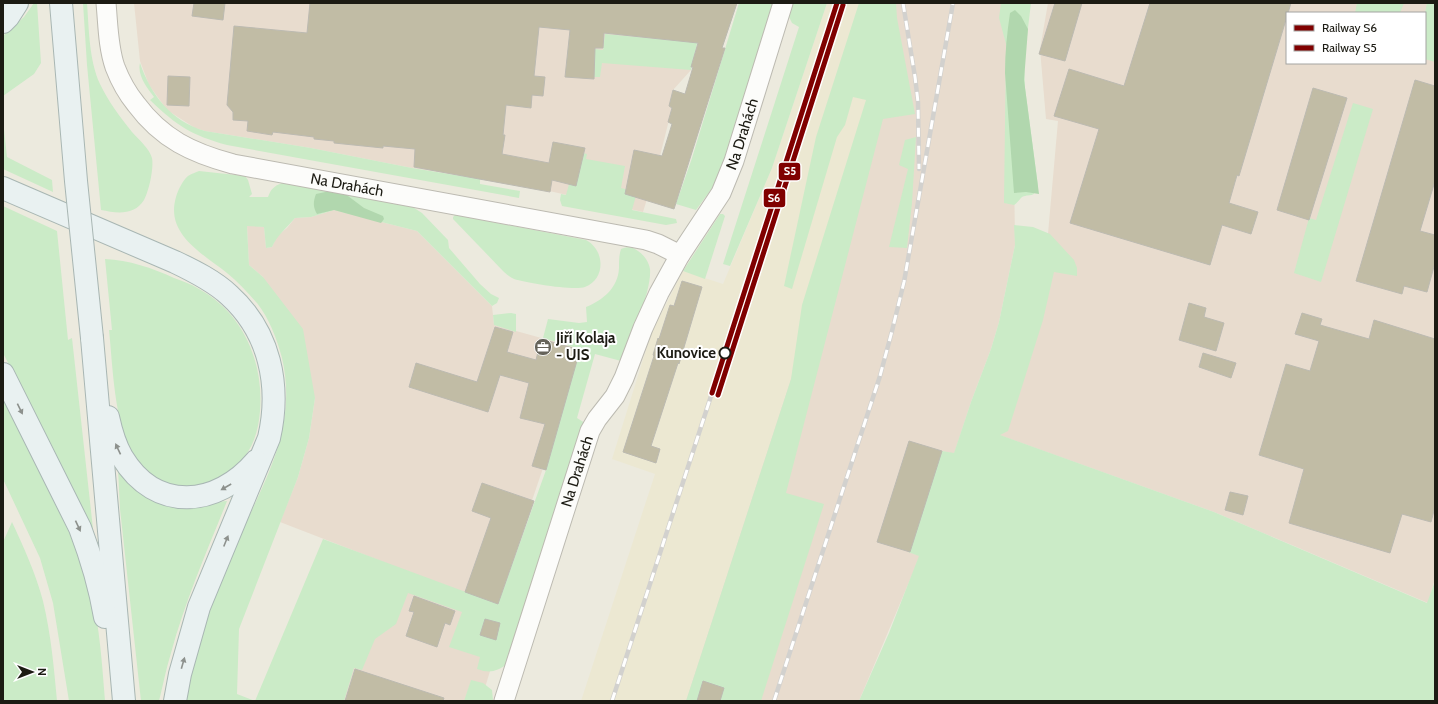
<svg xmlns="http://www.w3.org/2000/svg" width="1438" height="704" viewBox="0 0 1438 704" font-family="Cabin,sans-serif">
<style>
.built{fill:#ece8d2}
.industrial{fill:#e8dcce;fill-rule:evenodd}
.green{fill:#cbebc7}
.forest{fill:#b1d7ae}
.building{fill:#c1bca5;stroke:#bcbab1}
.lines{fill:none;stroke-linecap:round;stroke-linejoin:round}
.minor-casing{stroke:#bcbab1;stroke-width:21}
.major-casing{stroke:#a8b6b3;stroke-width:24}
.minor{stroke:#fcfcfa;stroke-width:19}
.major{stroke:#e9f1f1;stroke-width:22}
.rail-casing{stroke:#d2d1ce;stroke-width:4.5}
.rail{stroke:#fff;stroke-width:3;stroke-dasharray:9;stroke-linecap:butt}
.major-bridge-casing{stroke:#a8b6b3;stroke-width:24;stroke-linecap:butt}
.major-bridge{stroke:#e9f1f1;stroke-width:22}
.rail-1-casing{stroke:#fff;stroke-width:8}
.rail-2-casing{stroke:#fff;stroke-width:8}
.rail-1{stroke:#800000;stroke-width:5}
.rail-2{stroke:#800000;stroke-width:5}
.oneway{fill:#8d918d}
.stop-dot{fill:#fff;stroke:#1c1b13;stroke-width:2}
.labels{text-anchor:middle;stroke-width:4;stroke-linejoin:round;paint-order:stroke}
.street-label{font-size:15px;fill:#1c1b13;stroke:#fff}
.poi-label{font-size:15px;font-weight:bold;fill:#1c1b13;stroke:#fff;text-anchor:start}
.stop-label{font-size:15px;font-weight:bold;fill:#1c1b13;stroke:#fff;text-anchor:end}
.line-badge{stroke:#fff;stroke-width:1.5}
.badge-label{font-size:11px;text-anchor:middle;font-weight:bold;fill:#fff}
</style>
<rect width="100%" height="100%" fill="#eceade"/>
<polygon class="built" points="827,3 885,3 874,75 791,379 686,701 581,701 655,474 612,459 651,334 683,271 723,284 772,168"/>
<g class="industrial">
<polygon points="134,3 703,3 698,39 691,70 673,90 669,106 672,108 659,160 643,212 527,186 412,168 311,148 205,131 195,128 167,110 149,85 140,61"/>
<polygon points="885,3 1012,3 1015,245 999,322 991,349 971,402 954,454 942,451 909,552 920,556 859,701 686,701 791,379 865,142"/>
<path d="M1048 3H1435V579L1428 603 1214 512 999 435 1047 245 1058 121 1046 119 1040 49ZM1287 13H1425V63H1287Z"/>
<polygon points="334,210 417,231 492,306 494,325 581,349 569,392 497,603 474,595 509,608 481,701 328,701 380,573 386,563 280,522 298,477 309,438 315,398 263,277 249,265 247,225 264,227 266,248 272,247 277,236 287,228 295,218 311,217"/>
</g>
<g class="green">
<polygon points="34,3 37,3 41,63 34,74 3,96 3,36 24,17"/>
<path d="M83 3H87C89 29 89 60 100 84 108 101 120 117 132 132 139 140 149 148 152 158 154 168 149 191 144 200 134 216 116 213 101 210L87 65Z"/>
<polygon points="739,3 776,3 749,94 716,183 696,210 676,204 692,158"/>
<polygon points="792,3 827,3 772,168 730,266 723,264 799,27 792,23 788,15"/>
<polygon points="859,3 896,3 897,18 915,114 883,119 786,493 824,504 761,701 686,701 791,379 802,305 866,100 853,97 845,125 837,137 792,289 784,286 816,137"/>
<path d="M1001 3H1031L1024 61 1025 88 1038 186C1033 199 1032 193 1022 197 1020 199 1017 203 1014 205L1004 203 1006 44 999 18Z"/>
<polygon points="1357,3 1404,3 1400,13 1355,13"/>
<polygon points="1427,3 1435,3 1435,62 1425,59 1425,13"/>
<polygon points="605,34 692,42 698,39 691,70 602,63 600,77 594,77 595,62 577,60 578,47 603,50"/>
<path d="M140 63C151 95 171 121 205 131L311 148 412 168 480 179V184L520 191 519 198 227 145C191 135 177 126 150 100L154 97C147 88 137 75 140 63Z"/>
<polygon points="1353,103 1373,109 1321,282 1294,273 1309,218 1316,220"/>
<polygon points="3,120 7,157 52,180 53,192 3,169"/>
<polygon points="916,137 912,203 907,248 889,247 908,169 899,165 905,140"/>
<polygon points="578,152 587,154 586,159 625,166 621,188 637,192 632,210 676,219 677,223 666,225 562,206 560,200 561,194 566,195"/>
<path d="M199 171 245 176 248 180 252 194 249 197H268C271 189 274 186 282 183L381 200 411 206 422 213 448 240 449 248 480 284 491 294 499 298 497 303 492 306 417 231 334 210 311 217 295 218C286 229 278 234 272 247L266 248 264 227 247 226 249 265 263 277 303 329 315 398 309 438 298 477 239 629 237 694 255 701 323 539 498 604 546 470 580 349 543 338 548 319 579 323 587 322 586 307C603 300 618 288 619 268 619 261 619 255 621 249 628 246 633 247 638 251 644 255 649 262 650 269 652 292 630 339 621 361L595 354 577 418 588 425 508 664C496 671 491 674 477 669L480 657 449 647 462 612 408 593 396 624 375 639 362 670 354 668 344 701H185L187 691C196 659 204 626 215 595 223 573 232 551 242 531 269 474 297 423 282 358 277 339 269 318 257 303 248 293 238 282 227 273 202 253 165 234 176 197 178 190 183 180 188 176 191 174 196 172 199 171Z"/>
<polygon points="3,206 57,231 68,340 72,338 93,529 3,353"/>
<polygon points="720,214 723,214 725,216 705,279 683,271"/>
<path d="M455 215 586 240C605 250 606 279 585 287 574 291 527 283 514 279 510 277 507 275 504 272L453 219V217Z"/>
<polygon points="1014,225 1033,227 1050,234 1074,260 1077,268 1077,276 1054,272 1043,320 1008,431 1000,435 1214,512 1427,603 1435,581 1435,701 859,701 889,633 919,556 908,552 942,451 954,453 971,402 991,349 999,322 1015,245"/>
<path d="M105 259C129 260 152 268 174 278 182 281 191 284 199 289 243 313 264 362 260 411 258 438 249 458 226 474 210 484 197 489 177 486 160 482 140 471 132 454 114 419 113 369 109 330H112Z"/>
<polygon points="511,313 516,314 516,332 494,325 493,315"/>
<path d="M3 396C36 459 73 522 91 592 100 628 102 665 105 701H69L53 603 40 558 3 479Z"/>
<path d="M118 469C124 475 129 483 136 489 154 505 177 509 200 507 209 506 218 501 227 501 207 551 185 601 171 653 166 669 163 685 159 701H141L120 509Z"/>
<path d="M12 522C24 548 36 574 43 601 51 634 54 668 57 701H3V542Z"/>
<polygon points="471,680 483,683 492,690 493,700 492,701 464,701"/>
</g>
<g class="forest">
<path d="M1015 10 1021 16 1028 29 1024 80 1039 194 1026 192 1014 193 1005 73C1005 53 1007 33 1010 13Z"/>
<path d="M330 191 344 193 364 208 383 216 384 219 381 223 334 210 317 214C313 207 313 202 316 194Z"/>
</g>
<g class="building">
<polygon points="194,3 225,3 223,20 192,16"/>
<polygon points="310,3 737,3 722,48 725,48 674,209 625,194 634,150 662,156 672,124 668,122 672,108 669,106 673,90 685,94 693,67 691,67 698,43 604,33 603,48 595,48 594,79 565,77 570,30 539,27 534,76 545,77 543,96 532,95 531,108 506,105 503,135 505,135 502,154 549,163 553,142 585,148 576,186 552,180 550,192 414,167 415,149 383,146 383,148 334,143 334,141 314,139 314,137 273,132 272,135 247,131 248,121 233,120 233,112 227,105 234,26 307,33"/>
<polygon points="1055,3 1082,3 1065,61 1039,54"/>
<polygon points="1150,3 1291,3 1239,176 1237,175 1229,203 1258,212 1251,234 1222,225 1210,265 1070,223 1099,129 1054,116 1069,69 1124,86"/>
<polygon points="168,76 190,77 189,106 167,105"/>
<polygon points="1415,80 1435,86 1435,181 1420,231 1435,235 1435,263 1427,292 1404,286 1402,294 1356,281"/>
<polygon points="1313,88 1347,98 1309,220 1277,210"/>
<polygon points="682,281 702,287 679,364 678,363 651,446 660,449 656,463 623,452 654,356 653,355 658,338 659,339 670,305 674,306"/>
<polygon points="1189,303 1206,308 1204,317 1224,323 1216,351 1179,340"/>
<polygon points="1302,313 1322,319 1320,325 1369,339 1374,320 1435,339 1435,507 1431,522 1402,514 1390,553 1289,523 1304,469 1259,455 1286,364 1310,371 1319,341 1295,334"/>
<polygon points="495,327 513,332 507,352 536,360 541,339 580,350 546,470 532,466 545,424 520,418 529,383 500,375 488,412 409,387 416,363 477,382"/>
<polygon points="1203,353 1236,363 1231,378 1199,367"/>
<polygon points="909,441 942,451 910,552 877,542"/>
<polygon points="482,483 534,501 498,604 465,592 491,518 472,511"/>
<polygon points="1230,492 1248,496 1243,515 1225,510"/>
<polygon points="414,596 455,611 450,625 445,623 437,647 406,636 414,612 409,611"/>
<polygon points="485,619 500,623 496,640 480,635"/>
<polygon points="355,669 444,698 443,701 345,701"/>
<polygon points="703,681 724,688 720,701 697,701"/>
</g>
<g class="lines">
<defs>
<g id="minor">
<path id="s1" d="M106 3C108 24 108 47 115 67 120 80 127 93 136 104 162 139 192 153 233 164L646 240 658 244 680 255"/>
<path id="s2" d="M504 701 590 431 597 419 615 396 624 378 643 328 659 293 680 255 721 193 734 161 783 3"/>
</g>
<g id="major">
<polyline points="3,22 8,17 17,3"/>
<path d="M3 188 175 262C194 271 214 281 229 295 270 332 281 386 269 438L199 607 180 674 175 701"/>
<polyline points="92,338 124,701"/>
<path d="M3 374 80 528C91 557 100 587 105 617"/>
<path d="M108 417C111 431 115 445 122 457 156 513 217 507 256 461"/>
</g>
</defs>
<use href="#minor" class="minor-casing"/>
<use href="#major" class="major-casing"/>
<use href="#minor" class="minor"/>
<use href="#major" class="major"/>
<defs>
<g id="rail">
<polyline points="903,3 915,77 918,102 919,169"/>
<polyline points="612,701 712,393"/>
<polyline points="774,701 880,376 892,331 904,282 953,3"/>
</g>
</defs>
<use href="#rail" class="rail-casing"/>
<use href="#rail" class="rail"/>
<defs>
<polyline id="major-bridge" points="61,3 76,181 92,338"/>
</defs>
<use href="#major-bridge" class="major-bridge-casing"/>
<use href="#major-bridge" class="major-bridge"/>
<defs>
<polyline id="rail-1" points="712,393 837,3"/>
<polyline id="rail-2" points="718,395 843,5"/>
</defs>
<use href="#rail-1" class="rail-1-casing"/>
<use href="#rail-2" class="rail-2-casing"/>
<use href="#rail-1" class="rail-1"/>
<use href="#rail-2" class="rail-2"/>
</g>
<defs><path id="oneway-solid" d="M-6-.8H1V-3.2L6.5 0L1 3.2V.8H-6Z"/></defs>
<g class="oneway">
<use href="#oneway-solid" transform="translate(20 409) rotate(64)"/>
<use href="#oneway-solid" transform="translate(118 449) rotate(-115)"/>
<use href="#oneway-solid" transform="translate(226 487) rotate(150)"/>
<use href="#oneway-solid" transform="translate(78 526) rotate(65)"/>
<use href="#oneway-solid" transform="translate(226 541) rotate(-68)"/>
<use href="#oneway-solid" transform="translate(183 663) rotate(-74)"/>
</g>
<defs>
<symbol id="office-disc" viewBox="-11 -11 22 22"><circle r="9.5" fill="#65635a" stroke="#fff"/><path d="M-6-3h4V-5.5h4V-3h4V5H-6ZM-1-4.5V-3h2v-1.5ZM-6 0V1H6V0Z" fill="#fff"/></symbol>
</defs>
<g fill-rule="evenodd">
<use href="#office-disc" x="533" y="337" width="20" height="20"/>
</g>
<circle class="stop-dot" cx="725" cy="353" r="5.5"/>
<g class="labels">
<g class="street-label">
<text dy="5" stroke="none"><textPath href="#s2" startOffset="619">Na Drahách</textPath></text>
<text dy="5" stroke="none"><textPath href="#s1" startOffset="340">Na Drahách</textPath></text>
<text dy="5" stroke="none"><textPath href="#s2" startOffset="241">Na Drahách</textPath></text>
</g>
<g class="poi-label">
<text x="556" y="343">Jiří Kolaja<tspan x="556" dy="17">- UIS</tspan></text>
</g>
<g class="stop-label">
<text x="716" y="358">Kunovice</text>
</g>
</g>
<g class="line-badge">
<rect x="778" y="162" width="23" height="19" rx="4" fill="#800000"/>
<rect x="763" y="188" width="23" height="20" rx="4" fill="#800000"/>
</g>
<g class="badge-label">
<text x="790" y="175">S5</text>
<text x="774" y="202">S6</text>
</g>
<rect width="1438" height="704" fill="none" stroke="#1c1b13" stroke-width="8"/>
<rect x="1286" y="12" width="140" height="52" fill="#ffffff" stroke="#a4a4a1"/>
<rect x="1294" y="25" width="20" height="6" fill="#800000" stroke="#a4a4a1"/>
<text x="1322" y="32" font-size="12" fill="#1c1b13">Railway S6</text>
<rect x="1294" y="45" width="20" height="6" fill="#800000" stroke="#a4a4a1"/>
<text x="1322" y="52" font-size="12" fill="#1c1b13">Railway S5</text>
<g transform="translate(32 672) rotate(90)" stroke="#ffffff" stroke-width="3" paint-order="stroke">
<path d="M0-3L7 15L0 10L-7 15Z" fill="#1c1b13"/>
<text y="-6" font-size="11" font-weight="bold" text-anchor="middle" fill="#1c1b13">N</text>
</g>
</svg>
